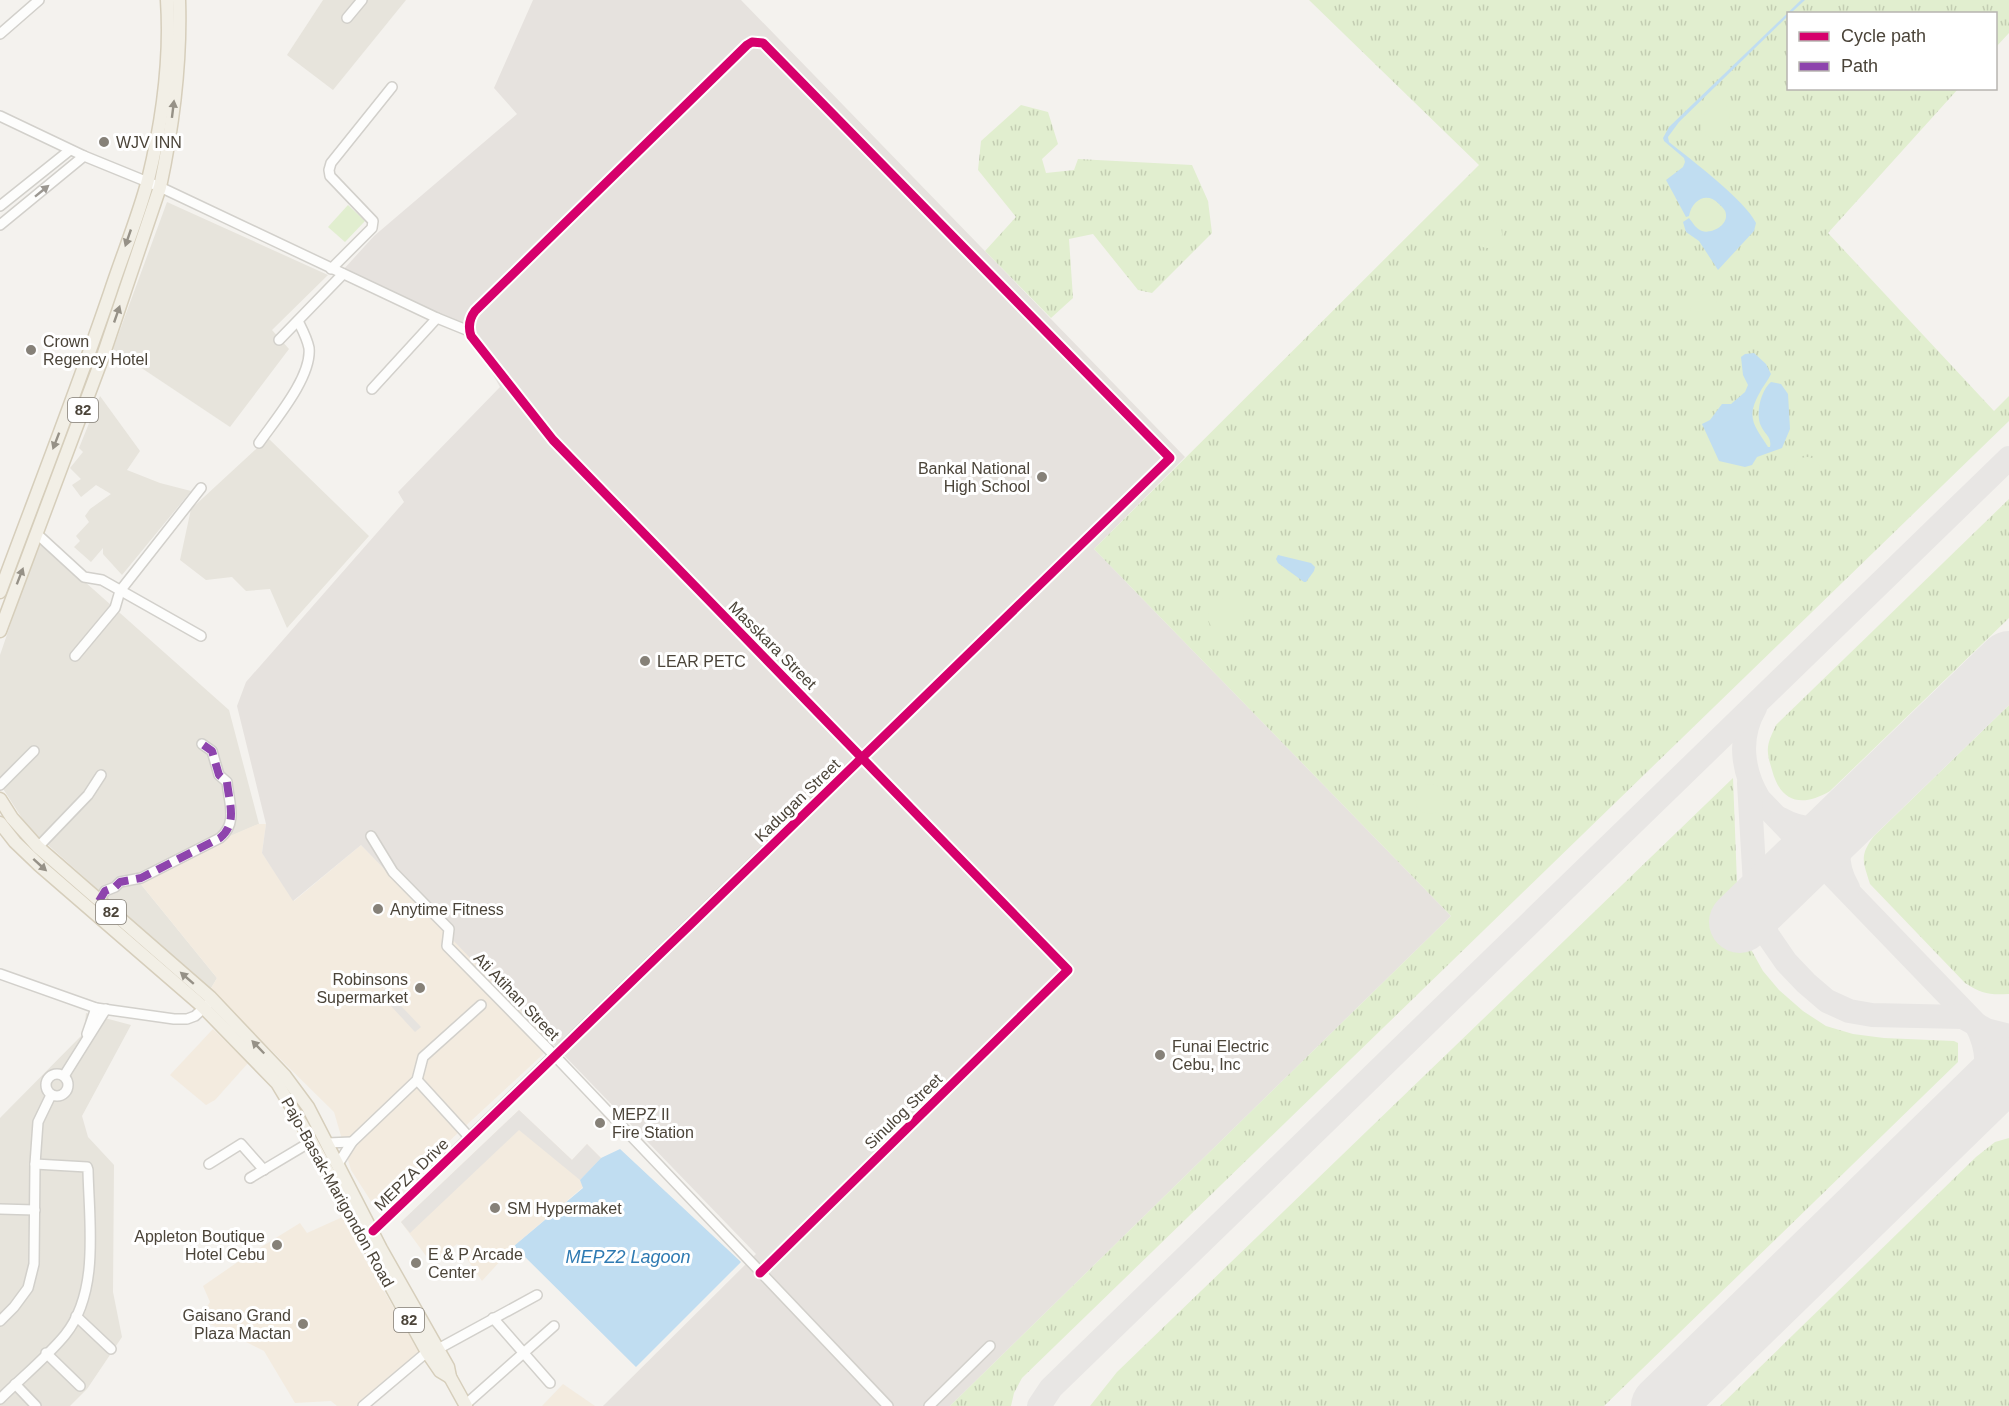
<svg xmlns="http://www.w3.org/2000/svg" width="2009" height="1406" viewBox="0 0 2009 1406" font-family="Helvetica,sans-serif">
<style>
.residential{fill:#e7e4dc}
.commercial{fill:#f3ebdf}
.industrial{fill:#e6e2de}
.grass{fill:url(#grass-tufts)}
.garden{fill:#e1eecf}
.parking{fill:#e6e3df}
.water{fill:#c0ddf1}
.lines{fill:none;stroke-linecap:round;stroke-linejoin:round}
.taxiway{stroke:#e8e6e4;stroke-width:24}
.runway{stroke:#e8e6e4;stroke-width:62}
.minor-casing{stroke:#d2d0cb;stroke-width:12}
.major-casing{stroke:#d6cebb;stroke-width:15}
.minor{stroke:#fdfdfc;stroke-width:9}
.major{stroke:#f2efe6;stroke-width:12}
.quiet{stroke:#8e44ad;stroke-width:8;stroke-dasharray:15 8;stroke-linecap:butt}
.cycleway-casing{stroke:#fff;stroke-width:13}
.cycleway{stroke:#d6006c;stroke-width:9}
.oneway{fill:#969187}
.oneway2{fill:#9b9791}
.poi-dot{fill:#868178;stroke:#fff;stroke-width:2}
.labels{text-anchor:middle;stroke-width:6;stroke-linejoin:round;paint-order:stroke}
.shield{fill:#fff;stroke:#817c74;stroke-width:1.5}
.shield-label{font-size:15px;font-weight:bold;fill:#4b4439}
.poi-label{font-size:16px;fill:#4b4439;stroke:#fff;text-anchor:start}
.street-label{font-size:16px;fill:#4b4439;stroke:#fff}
.water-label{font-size:18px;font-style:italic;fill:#2e7ab2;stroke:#fff}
</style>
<defs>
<pattern id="grass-tufts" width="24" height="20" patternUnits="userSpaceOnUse" patternTransform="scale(1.5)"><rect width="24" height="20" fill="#e1eecf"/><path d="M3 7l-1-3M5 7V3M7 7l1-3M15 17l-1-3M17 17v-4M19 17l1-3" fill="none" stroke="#c3cdb2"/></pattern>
</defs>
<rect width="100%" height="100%" fill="#f4f2ee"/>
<g class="residential">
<polygon points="323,0 406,0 333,90 287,55"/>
<polygon points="167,202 328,275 272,330 289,349 230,427 113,349"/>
<polygon points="100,396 140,451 127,470 160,483 191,491 122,575 103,554 103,548 91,562 74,547 80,541 76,536 89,522 85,516 90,509 111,494 96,485 81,497 72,485 81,479 70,468 83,452 79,448"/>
<polygon points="268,438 369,536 287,628 270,589 246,591 232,577 206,580 180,560 191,509"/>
<polygon points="39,541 229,710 259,824 135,877 217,978 210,990 27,826 0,784 0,655"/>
<polygon points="86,1013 131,1025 82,1116 88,1137 114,1165 113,1292 122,1337 87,1389 70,1406 0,1406 0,1118 84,1033"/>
</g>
<g class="commercial">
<polygon points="258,824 266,824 262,853 294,901 361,845 554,1044 376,1209 351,1170 334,1112 210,990 217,978 135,877"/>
<polygon points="213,1029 248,1063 215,1100 206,1105 170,1075"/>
<polygon points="519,1110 572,1160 587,1144 601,1158 580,1180 583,1187 514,1246 482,1281 457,1244 432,1264 401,1222"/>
<polygon points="347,1215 359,1238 355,1242 420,1352 360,1406 337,1406 331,1401 295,1403 264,1351 206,1322 201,1316 210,1302 203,1286 245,1257 300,1223 307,1233"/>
<polygon points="563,1384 595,1406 542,1406"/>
</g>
<polygon class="industrial" points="533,0 741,0 1185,457 1094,549 1451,916 950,1406 603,1406 756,1254 361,845 293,901 262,853 266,824 237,706 246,682 404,502 398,492 500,387 466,327 343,270 374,236 517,114 494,88"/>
<g class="grass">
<polygon points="1309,0 2009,0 2009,33 1996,47 1996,14 1788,14 1788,88 1958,89 1828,233 1994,411 2009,396 2009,421 1022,1378 1014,1393 1011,1406 950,1406 1451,916 1094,549 1479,165"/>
<polygon points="1021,105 1048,112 1058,144 1042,159 1046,173 1074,170 1078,159 1192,165 1208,201 1212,233 1152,293 1138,290 1093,234 1069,239 1073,298 1051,318 985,251 1016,217 978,170 981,141"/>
<path d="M2009 499V618L1830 791C1803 807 1781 804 1772 770 1770 763 1767 755 1768 747 1769 739 1773 732 1776 725Z"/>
<path d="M2009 705V994C1989 995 1982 994 1965 983L1870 884C1863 861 1859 856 1874 836Z"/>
<polygon points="1733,778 1738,909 1744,937 1763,971 1779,990 1803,1011 1826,1026 1853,1034 1884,1038 1954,1041 1958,1043 1958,1062 1604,1406 1090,1406 1117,1372"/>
<polygon points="2009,1138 2009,1406 1720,1406 1976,1157 1995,1142"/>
</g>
<g class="garden">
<path d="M1718 103 1726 105C1734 117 1729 133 1719 142L1702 134C1698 122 1707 107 1718 103Z"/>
<path d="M1703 197C1712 197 1715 199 1720 205 1737 222 1708 247 1689 218L1690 211Z"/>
<polygon points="348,205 365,221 345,242 328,227"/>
<circle cx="1488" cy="234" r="14"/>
<path d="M1706 293 1713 295 1717 302 1711 327 1708 333 1701 332 1689 317C1690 305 1696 297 1706 293Z"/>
<circle cx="1807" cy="470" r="13"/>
<circle cx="1226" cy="616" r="18"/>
<circle cx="1430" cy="799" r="15"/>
</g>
<g class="parking">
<polygon points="385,989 421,1027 415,1032 380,994"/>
<polygon points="519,1110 572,1160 587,1144 601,1158 580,1180 519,1130 410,1233 401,1222"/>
</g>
<g class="water">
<path d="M1801 0H1805L1791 13 1788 14V16L1679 122 1668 137 1669 142C1690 159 1745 200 1756 223L1754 231 1718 270 1699 241 1686 232 1683 222 1689 218C1693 223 1696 229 1702 231 1711 234 1727 226 1726 215 1726 210 1722 207 1719 204 1707 191 1692 200 1689 216L1686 217 1666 180 1683 167 1685 162 1684 158 1664 141 1663 138 1669 127Z"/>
<path d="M1754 353 1766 364 1771 374C1768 381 1762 387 1759 394 1745 419 1756 427 1768 447H1770C1772 437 1765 435 1761 426 1755 414 1761 390 1771 382L1781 384 1788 394 1790 429 1782 448 1757 457 1752 465 1745 467 1719 461 1702 424 1710 420 1722 404H1731L1745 392 1748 385 1743 375 1741 357 1745 354Z"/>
<polygon points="1278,555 1311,563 1315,567 1314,571 1306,582 1304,582 1278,563 1276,559"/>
<polygon points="620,1149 741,1262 636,1367 514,1246 583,1188 580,1180 601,1158"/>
</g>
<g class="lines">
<g class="taxiway">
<path d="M1755 708C1738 737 1742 771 1759 799L1976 1024C1989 1049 1990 1072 1978 1099"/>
<polyline points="1749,783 1755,885 1758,912 1768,936 1786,962 1806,983 1827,1001 1849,1011 1872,1015 1963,1017 1986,1030 2009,1036"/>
<path d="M1781 819C1805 833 1830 829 1852 814"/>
<path d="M1848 888C1833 863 1837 837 1852 814"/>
<polyline points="1978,1099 1988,1093 2009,1088"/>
<polyline points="1039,1406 1051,1388 2009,458"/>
</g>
<g class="runway">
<polyline points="1740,922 2009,662"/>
<polyline points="1662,1406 2009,1068"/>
</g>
<defs>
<g id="minor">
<polyline points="347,18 362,0"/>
<polyline points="0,34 39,0"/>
<polyline points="0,116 84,156 160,187 437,318 469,331"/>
<polyline points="0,206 70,150"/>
<polyline points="0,225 84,156"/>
<polyline points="331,269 372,228 373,221 330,176 329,170 331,163 392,87"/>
<polyline points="469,331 471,336 553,440 1068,970 760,1273"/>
<polyline points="279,340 343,274"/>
<polyline points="372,389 437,318"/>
<path d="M259 443C275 420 312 377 309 348 307 338 302 329 298 321"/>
<polyline points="36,533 84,577 102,580 201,636"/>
<polyline points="75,656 115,608 120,591 201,488"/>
<polyline points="0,785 34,751"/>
<polyline points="371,836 393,872 449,929 447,946 555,1056 888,1406"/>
<polyline points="38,847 88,795 101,775"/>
<path d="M99 901 105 891 115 887 120 882 141 878 220 838C238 823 229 803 227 782L219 775 212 751 202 744"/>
<polyline points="0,974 96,1008 174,1019 187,1019 195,1016 208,1004"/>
<polyline points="87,1034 96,1008"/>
<circle cx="57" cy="1085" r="11"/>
<polyline points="64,1076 106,1009"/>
<polyline points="417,1080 470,1138"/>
<polyline points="327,1143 352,1142"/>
<polyline points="209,1164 241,1144 264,1170"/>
<polyline points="338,1164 352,1142 417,1080 423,1057 481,1005"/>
<polyline points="250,1178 312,1141"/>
<polyline points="0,1209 35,1210"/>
<polyline points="373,1231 1170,458 763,43 752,42 747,45 475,311 470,321 469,331"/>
<polyline points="76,1316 111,1349"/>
<polyline points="493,1318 550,1383"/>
<polyline points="0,1321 14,1307 28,1288 34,1264 35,1164 38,1122 51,1095"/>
<polyline points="438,1349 537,1295"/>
<polyline points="46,1353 80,1386"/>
<polyline points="15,1384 36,1406"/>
<path d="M0 1399C20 1379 48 1356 65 1335 100 1292 89 1222 88 1170L87 1167 35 1164"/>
<polyline points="465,1405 554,1326"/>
<polyline points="363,1406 427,1352"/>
<polyline points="929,1406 990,1346"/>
</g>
<g id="major">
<path d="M0 592C37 492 76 393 110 293 122 256 138 218 148 180 162 123 171 60 167 0"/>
<path d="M0 631 103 356 160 187C173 126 181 62 179 0"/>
<polyline points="0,799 12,818 38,847 210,997 285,1076 308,1107 381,1249 448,1367 450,1377 466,1406"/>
<polyline points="0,823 15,842 39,865 202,1006 277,1083 301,1123 427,1352 440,1371 450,1377"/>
</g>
</defs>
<use href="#minor" class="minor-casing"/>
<use href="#major" class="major-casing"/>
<use href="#minor" class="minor"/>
<use href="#major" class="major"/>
<path class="quiet" d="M99 901 105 891 115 887 120 882 141 878 220 838C238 823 229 803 227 782L219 775 212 751 202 744"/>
<defs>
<path id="cycleway" d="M373 1231C480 1130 584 1027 690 925 850 769 1010 614 1170 458L763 43 752 42 747 45 475 311C469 319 468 327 471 336L553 440 1068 970 760 1273"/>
</defs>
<use href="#cycleway" class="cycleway-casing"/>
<use href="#cycleway" class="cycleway"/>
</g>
<defs><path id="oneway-solid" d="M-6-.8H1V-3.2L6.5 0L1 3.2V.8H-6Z" transform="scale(1.5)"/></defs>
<g class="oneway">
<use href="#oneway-solid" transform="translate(173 109) rotate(-83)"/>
<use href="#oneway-solid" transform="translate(128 238) rotate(109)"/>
<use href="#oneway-solid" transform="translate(117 314) rotate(-71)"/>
<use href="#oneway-solid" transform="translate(56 441) rotate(111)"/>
<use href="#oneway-solid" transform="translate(20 576) rotate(-69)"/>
<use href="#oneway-solid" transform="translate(40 865) rotate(42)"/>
<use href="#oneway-solid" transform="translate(187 978) rotate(-139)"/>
<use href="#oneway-solid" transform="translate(258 1047) rotate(-134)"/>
</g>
<use class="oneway2" href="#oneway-solid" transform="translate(42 191) rotate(-39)"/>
<g class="poi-dot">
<circle cx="104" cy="142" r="6"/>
<circle cx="31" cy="350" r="6"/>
<circle cx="1042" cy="477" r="6"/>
<circle cx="645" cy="661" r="6"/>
<circle cx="378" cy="909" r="6"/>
<circle cx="420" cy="988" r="6"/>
<circle cx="1160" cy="1055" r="6"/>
<circle cx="600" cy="1123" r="6"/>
<circle cx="495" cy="1208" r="6"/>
<circle cx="277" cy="1245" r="6"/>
<circle cx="416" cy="1263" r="6"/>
<circle cx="303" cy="1324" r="6"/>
</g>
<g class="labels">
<g class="shield">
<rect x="68" y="398" width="30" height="24" rx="4.5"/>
<rect x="96" y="900" width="30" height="24" rx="4.5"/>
<rect x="394" y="1308" width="30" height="24" rx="4.5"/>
</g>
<g class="shield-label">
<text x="83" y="415">82</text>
<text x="111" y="917">82</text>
<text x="409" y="1325">82</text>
</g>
<g class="poi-label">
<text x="116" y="148">WJV INN</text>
<text x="43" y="347">Crown<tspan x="43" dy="18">Regency Hotel</tspan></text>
<text x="1030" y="474" text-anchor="end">Bankal National<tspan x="1030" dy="18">High School</tspan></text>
<text x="657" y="667">LEAR PETC</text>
<text x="390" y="915">Anytime Fitness</text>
<text x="408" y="985" text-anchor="end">Robinsons<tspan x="408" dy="18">Supermarket</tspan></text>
<text x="1172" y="1052">Funai Electric<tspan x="1172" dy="18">Cebu, Inc</tspan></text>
<text x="612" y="1120">MEPZ II<tspan x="612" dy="18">Fire Station</tspan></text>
<text x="507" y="1214">SM Hypermaket</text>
<text x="265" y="1242" text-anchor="end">Appleton Boutique<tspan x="265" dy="18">Hotel Cebu</tspan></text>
<text x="428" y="1260">E &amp; P Arcade<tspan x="428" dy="18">Center</tspan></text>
<text x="291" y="1321" text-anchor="end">Gaisano Grand<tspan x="291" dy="18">Plaza Mactan</tspan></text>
</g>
<g class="street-label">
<text transform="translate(773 645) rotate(45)" y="6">Masskara Street</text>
<text transform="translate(797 800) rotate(-44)" y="6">Kadugan Street</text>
<text transform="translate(517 996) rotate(46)" y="6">Ati Atihan Street</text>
<text transform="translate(903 1111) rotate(-44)" y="6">Sinulog Street</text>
<text transform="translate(411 1174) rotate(-44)" y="6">MEPZA Drive</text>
<text transform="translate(338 1192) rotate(61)" y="6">Pajo-Basak-Marigondon Road</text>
</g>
<g class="water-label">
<text x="628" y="1263">MEPZ2 Lagoon</text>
</g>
</g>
<rect x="1787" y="12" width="210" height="78" fill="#ffffff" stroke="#b7b4b0" stroke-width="1.5"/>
<rect x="1799" y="32" width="30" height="9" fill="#d6006c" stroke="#b7b4b0" stroke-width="1.5"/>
<text x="1841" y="42" font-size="18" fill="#4b4439">Cycle path</text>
<rect x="1799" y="62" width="30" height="9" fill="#8e44ad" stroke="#b7b4b0" stroke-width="1.5"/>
<text x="1841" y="72" font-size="18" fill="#4b4439">Path</text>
</svg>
